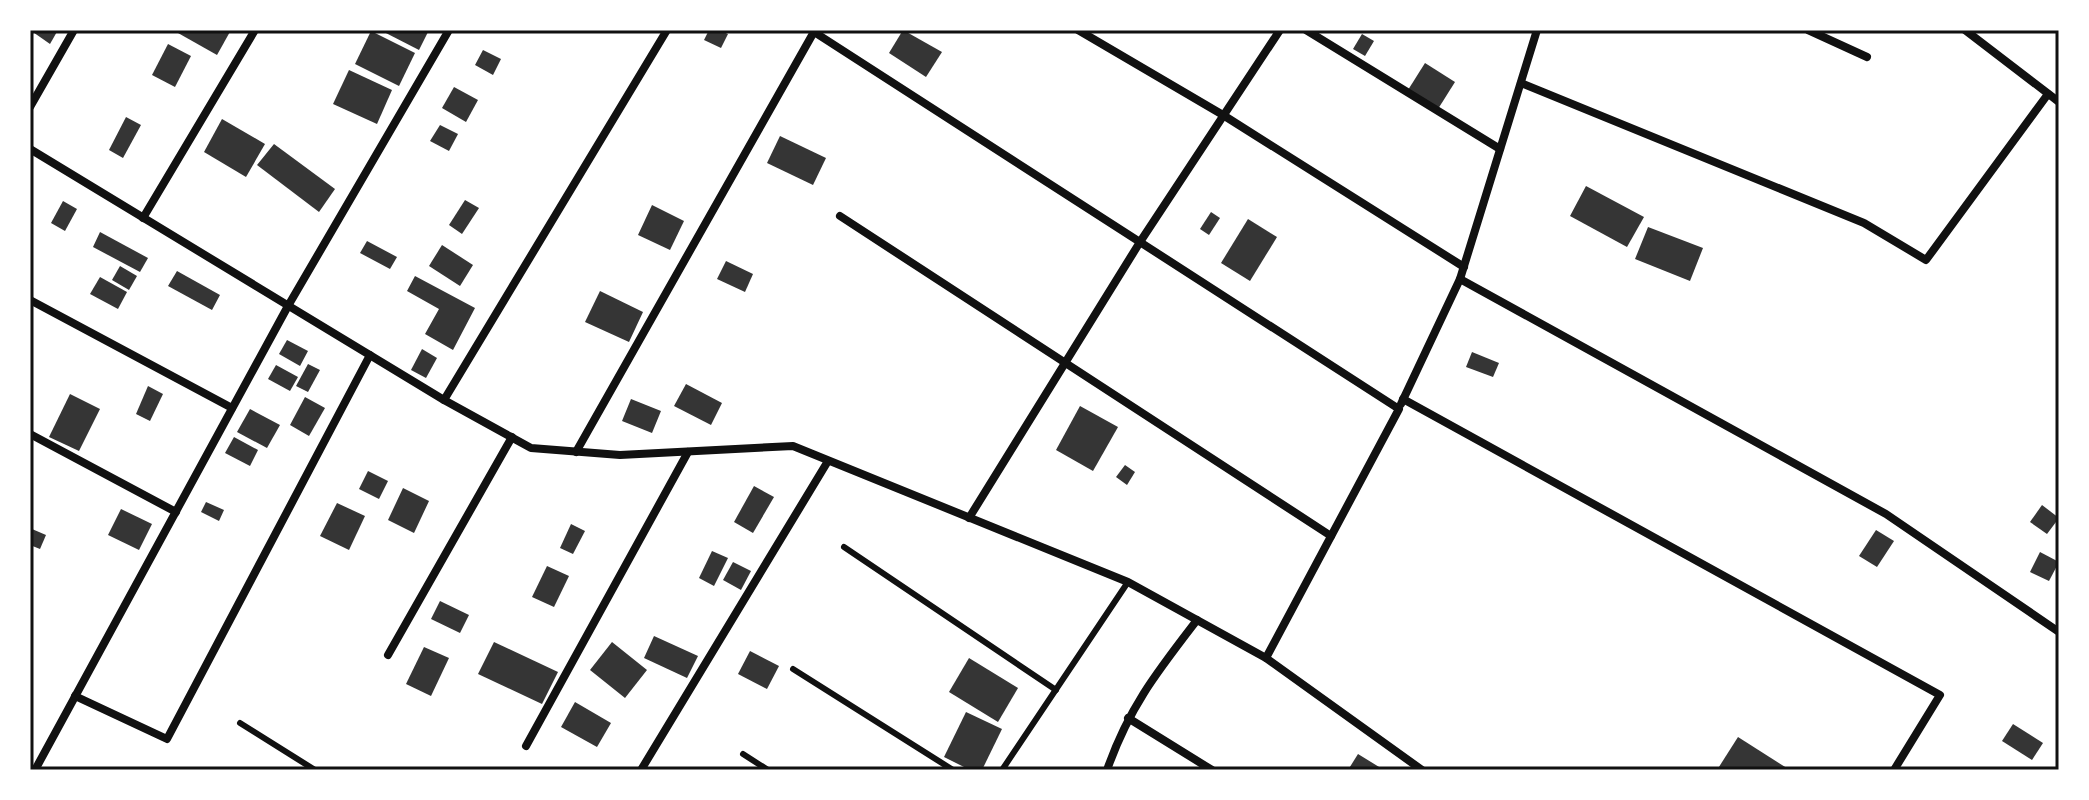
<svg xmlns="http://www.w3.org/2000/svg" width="2089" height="800" viewBox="0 0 2089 800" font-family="Poppins,sans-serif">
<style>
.building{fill:#353535}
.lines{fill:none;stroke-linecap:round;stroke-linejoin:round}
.service{stroke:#111;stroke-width:6}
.minor{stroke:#111;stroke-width:8}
.neatline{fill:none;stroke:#111;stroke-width:3}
</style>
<rect width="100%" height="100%" fill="#fff"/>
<g class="building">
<polygon points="30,30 58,30 50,44"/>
<polygon points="179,30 231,30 217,55 178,33"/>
<polygon points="380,30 429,30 419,50"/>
<polygon points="709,30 719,30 728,34 721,48 704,40"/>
<polygon points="903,30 942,52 926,77 889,53"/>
<polygon points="371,31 415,53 399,86 355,64"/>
<polygon points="1362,34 1374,41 1365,56 1353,49"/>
<polygon points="168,44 191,56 175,87 152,75"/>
<polygon points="483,50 501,59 493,75 475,65"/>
<polygon points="1425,63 1455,82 1438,109 1408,90"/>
<polygon points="349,70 392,90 377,124 333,104"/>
<polygon points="454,87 478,100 466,122 442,108"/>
<polygon points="126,117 141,125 123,158 109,150"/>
<polygon points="222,119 265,144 246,177 204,152"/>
<polygon points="440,125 458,134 449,151 430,141"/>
<polygon points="780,136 826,158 813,185 767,163"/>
<polygon points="274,144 335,189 319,212 257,165"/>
<polygon points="1586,186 1644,217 1627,247 1570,216"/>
<polygon points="465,200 479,208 462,234 449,225"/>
<polygon points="63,201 77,209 65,231 51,223"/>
<polygon points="652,205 684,221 670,250 638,235"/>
<polygon points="1211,212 1220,218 1209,235 1200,229"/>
<polygon points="1248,219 1277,237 1250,281 1221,263"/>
<polygon points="1648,227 1703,248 1690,281 1635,259"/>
<polygon points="100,232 148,258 140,272 93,247"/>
<polygon points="367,241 397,257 390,269 360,253"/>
<polygon points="442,245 473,265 460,286 429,266"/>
<polygon points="726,261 753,274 745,292 717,279"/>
<polygon points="120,266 137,276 129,290 112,280"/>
<polygon points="177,271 220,295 212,310 168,286"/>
<polygon points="415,276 475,308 453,350 425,334 439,309 407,291"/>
<polygon points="100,277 127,292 118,309 90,294"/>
<polygon points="600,291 643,312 629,342 585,322"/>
<polygon points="287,340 308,351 300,366 279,354"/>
<polygon points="422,349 437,358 426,378 411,370"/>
<polygon points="1472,352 1499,363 1493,377 1466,367"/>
<polygon points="308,364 320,370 308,392 296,386"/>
<polygon points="276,365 298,377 290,391 268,379"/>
<polygon points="686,384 722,403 711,425 674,406"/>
<polygon points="148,386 163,394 150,421 136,414"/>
<polygon points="70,394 100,409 79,451 49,437"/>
<polygon points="305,397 325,408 309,436 290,425"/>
<polygon points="631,399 661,411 652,433 622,421"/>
<polygon points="1080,406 1118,427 1093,471 1056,450"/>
<polygon points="250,409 280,425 267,448 237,432"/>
<polygon points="234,437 258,450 250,466 225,453"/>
<polygon points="1125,465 1135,472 1127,485 1116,477"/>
<polygon points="368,471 388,481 379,499 359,489"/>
<polygon points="754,486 774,497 753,533 734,522"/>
<polygon points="403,488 429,501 414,533 388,520"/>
<polygon points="206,502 224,510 219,521 201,512"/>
<polygon points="337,503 365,516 349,550 320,536"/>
<polygon points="2042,505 2059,518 2047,534 2030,522"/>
<polygon points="121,509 152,524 139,550 108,535"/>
<polygon points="571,524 585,531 573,554 560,548"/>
<polygon points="32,529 46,535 40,549 30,545"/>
<polygon points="1876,530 1894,541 1877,567 1859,556"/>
<polygon points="712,551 728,558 714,586 699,578"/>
<polygon points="2040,552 2059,562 2049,581 2030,572"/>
<polygon points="733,562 751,571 741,590 723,580"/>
<polygon points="547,566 569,576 554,607 532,597"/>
<polygon points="440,601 469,615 460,633 431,619"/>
<polygon points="654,636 698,656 687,678 644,658"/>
<polygon points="494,642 558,672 542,704 478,674"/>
<polygon points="612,642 647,670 625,698 590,670"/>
<polygon points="424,647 449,658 431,696 406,684"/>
<polygon points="750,651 779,666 767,689 738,674"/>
<polygon points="969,658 1018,688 998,722 949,692"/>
<polygon points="575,702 611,723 597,747 561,727"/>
<polygon points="966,712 1002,729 982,770 970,770 944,757"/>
<polygon points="2013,724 2043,743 2032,760 2002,741"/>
<polygon points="1738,737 1790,770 1717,770"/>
<polygon points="1358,754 1384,770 1348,770"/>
</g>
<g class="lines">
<g class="service">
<polyline points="844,547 1056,690"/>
<polyline points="793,669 953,770"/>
<polyline points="240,723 315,770"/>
<polyline points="743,754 768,770"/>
<polyline points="1002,770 1128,582"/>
</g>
<g class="minor">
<polyline points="811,30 1399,409 1266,658 1422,770"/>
<polyline points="1078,30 1223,115 1464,267"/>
<polyline points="1306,30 1500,149"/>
<polyline points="1808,30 1867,57"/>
<polyline points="1965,30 2059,102"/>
<polyline points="1521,83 1864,223 1926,260 2048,94"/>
<polyline points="30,107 74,30"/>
<polyline points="30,149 444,400 531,448 620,455 793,446 1128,582 1266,658"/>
<polyline points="840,216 1331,536"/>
<polyline points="143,218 255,30"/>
<polyline points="1460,279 1886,514 2059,632"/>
<polyline points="30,300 232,408"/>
<polyline points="1403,399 1940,695 1894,770"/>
<polyline points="444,400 667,30"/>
<polyline points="1401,404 1460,279 1537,30"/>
<polyline points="30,434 176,512"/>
<polyline points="576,452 815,30"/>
<polyline points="969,518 1140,242 1280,30"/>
<polyline points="388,655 512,437"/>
<polyline points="75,696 167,739 370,355"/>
<polyline points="1128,718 1212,770"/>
<polyline points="526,746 688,452"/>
<polyline points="35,770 288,306 449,30"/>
<polyline points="641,770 828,461"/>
<path d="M1107 770C1129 707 1157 672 1197 620"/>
</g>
</g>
<rect width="2089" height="800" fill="none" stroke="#ffffff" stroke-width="64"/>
<rect x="32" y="32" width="2025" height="736" class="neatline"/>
</svg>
